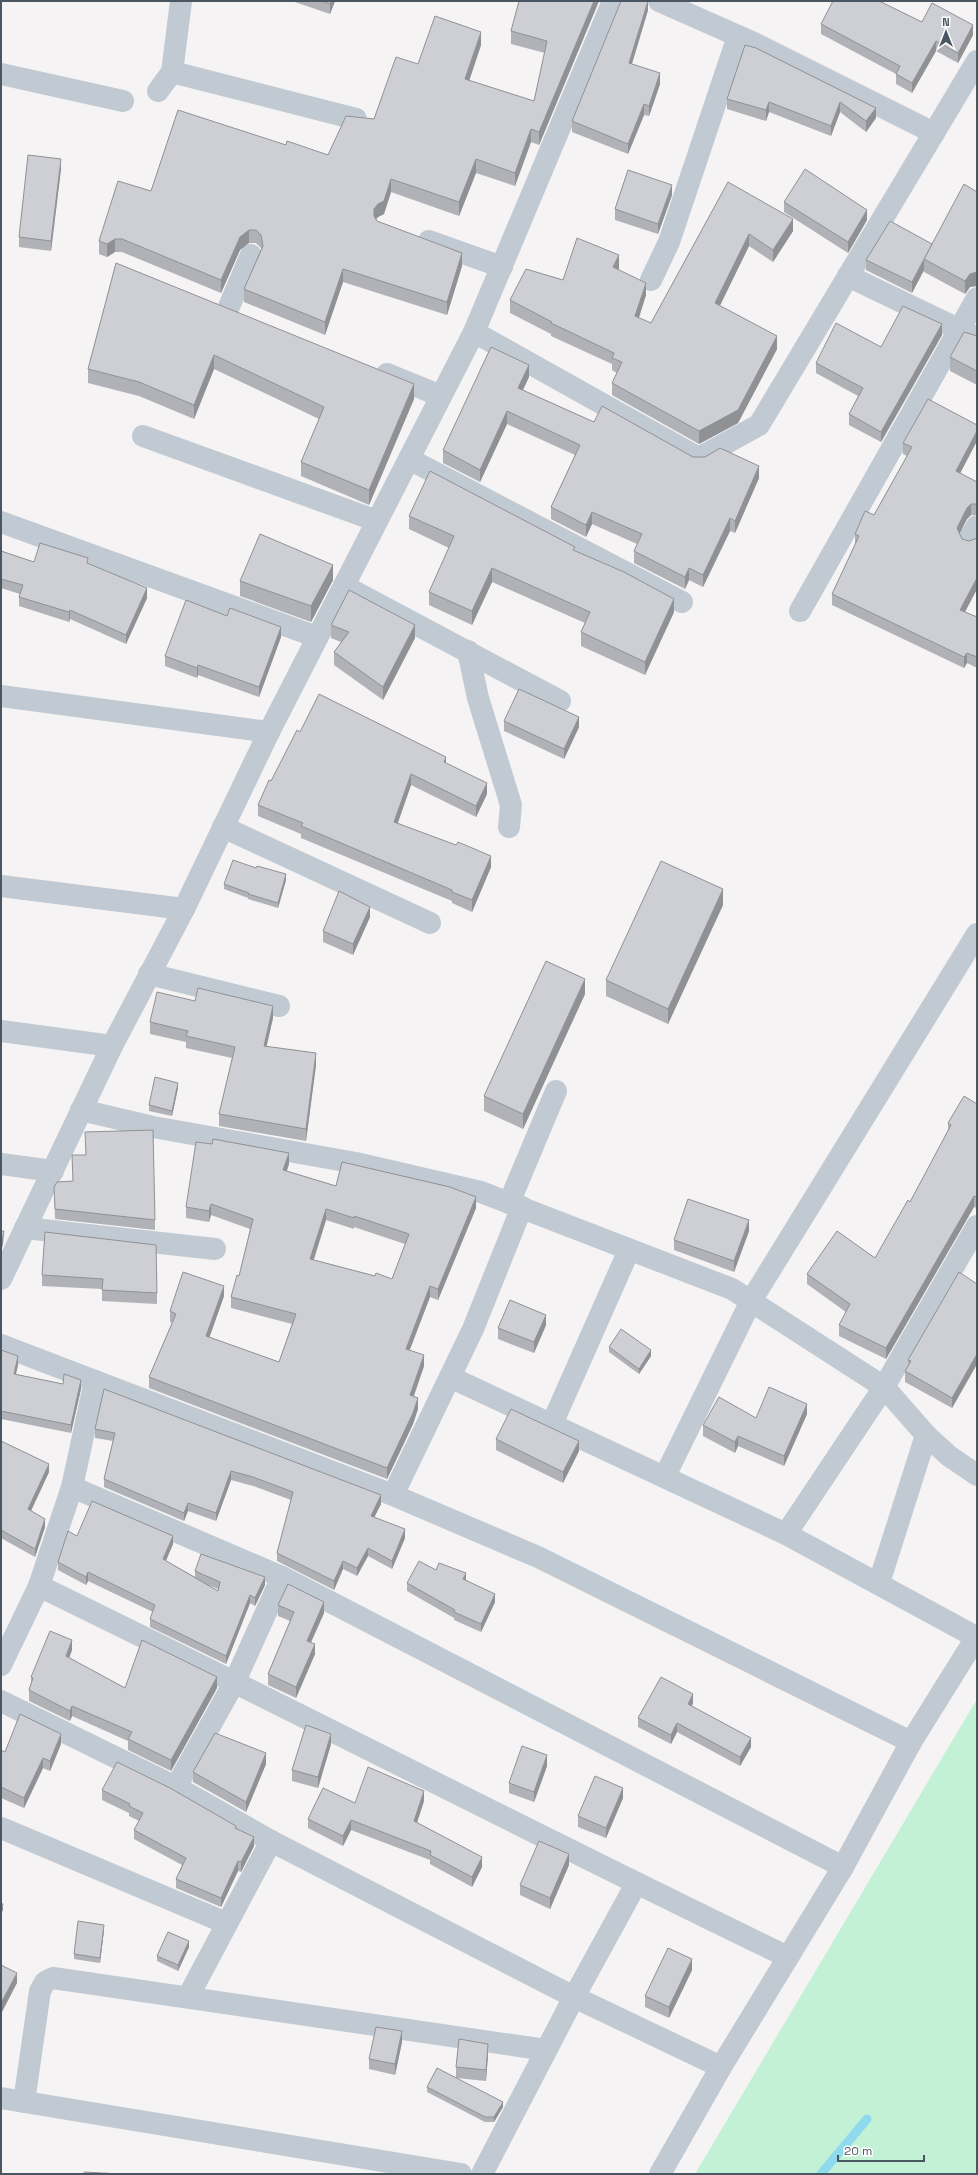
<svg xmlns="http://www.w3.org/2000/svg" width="978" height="2175" viewBox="0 0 978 2175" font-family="'Space Grotesk',sans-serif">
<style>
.green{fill:#c3f1d5}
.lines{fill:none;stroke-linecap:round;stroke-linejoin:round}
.stream{stroke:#90daee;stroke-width:9}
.minor{stroke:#c1cad2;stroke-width:22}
.wall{fill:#b0b2b7;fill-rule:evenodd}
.shaded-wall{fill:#909195}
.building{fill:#cdcfd5;stroke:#909195;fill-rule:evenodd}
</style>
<rect width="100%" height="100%" fill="#f5f3f3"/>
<polygon class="green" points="977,1699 977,2174 695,2174"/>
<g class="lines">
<polyline class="stream" points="821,2174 867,2119"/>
<g class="minor">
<polyline points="659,1 754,43 934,133"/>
<polyline points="172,72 356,119"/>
<polyline points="1,74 123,101"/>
<polyline points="158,91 172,72 181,1"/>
<polyline points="429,241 502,267"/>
<polyline points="848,276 977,338"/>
<polyline points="651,280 669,242 738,36"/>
<polyline points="228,309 251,255"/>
<polyline points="474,332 699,458 759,425 977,61"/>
<polyline points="387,374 441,396"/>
<polyline points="143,436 377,521"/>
<polyline points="409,459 682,602"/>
<polyline points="1,522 317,637"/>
<polyline points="969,539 977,526"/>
<polyline points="344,586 560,701"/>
<polyline points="800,611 977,298"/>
<polyline points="468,651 478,698 511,805 509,827"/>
<polyline points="1,696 269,732"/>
<polyline points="223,827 430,923"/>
<polyline points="1,886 184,909"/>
<polyline points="149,974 279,1006"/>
<polyline points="1,1031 112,1046"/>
<polyline points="81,1110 153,1127 356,1163 481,1192 732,1289 884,1387 926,1435 949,1456 977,1475"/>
<polyline points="1,1164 53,1171"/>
<polyline points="509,1203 556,1091"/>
<polyline points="25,1228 215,1249"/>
<polyline points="1,1279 112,1046 184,909 269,732 474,332 613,1"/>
<polyline points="1,1345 393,1495 473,1329 522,1207"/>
<polyline points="450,1377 786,1534 976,1637"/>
<polyline points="552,1424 629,1250"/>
<polyline points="665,1476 751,1301 977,934"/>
<polyline points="72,1487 282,1577 843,1867"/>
<polyline points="393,1495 538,1557 911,1742"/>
<polyline points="786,1534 884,1387 977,1226"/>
<polyline points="879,1583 926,1435"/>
<path d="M39 1586C290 1708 537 1836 788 1957"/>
<polyline points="1,1665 39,1586 72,1487 95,1381"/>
<polyline points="1,1701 176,1787 271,1841 574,1997 721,2067"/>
<polyline points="176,1787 235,1681 282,1577"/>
<polyline points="1,1828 226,1923"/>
<polyline points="188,1997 271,1841"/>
<polyline points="1,2098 461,2174"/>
<polyline points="24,2102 40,1991 45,1982 53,1978 546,2050"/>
<polyline points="482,2174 574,1997 636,1884"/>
<polyline points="660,2174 721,2067 843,1867 911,1742 977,1636"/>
</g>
</g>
<g class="wall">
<polygon points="292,1 335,1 330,14"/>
<polygon points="519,1 599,1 539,145 531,142 515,186 476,173 459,216 391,192 384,214 378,217 376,219 377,221 462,266 447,315 343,282 325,335 244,302 244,289 261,249 261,248 256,243 249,243 240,250 221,293 122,252 115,252 107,257 99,254 99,241 151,191 286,145 328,155 374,119 418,64 481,45 469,81 534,101 545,53 511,44 511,31"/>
<polygon points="648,1 648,10 632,64 660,84 649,116 644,115 628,154 572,132 572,121"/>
<polygon points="922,22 973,35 958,63 936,51 912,93 896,84 896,74 821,34 821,24"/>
<polygon points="745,45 876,118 866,132 840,112 831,136 769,112 766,121 727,109 727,99"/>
<polygon points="61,169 51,251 19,247 19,237"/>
<polygon points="728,182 793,231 773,262 749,246 719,306 777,349 738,423 699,444 612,395 612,383 617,373 612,370 612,364 551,336 551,334 510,313 510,300 563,280 619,268 618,270 646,295 639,318 651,323"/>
<polygon points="977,192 977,286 970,287 965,294 924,272 924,270 912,293 866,270 866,260 932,244"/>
<polygon points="672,195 658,234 615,220 615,209"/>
<polygon points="784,202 867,220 848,253 784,212"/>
<polygon points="116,263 414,399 369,505 301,476 301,462 319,419 214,369 194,419 139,396 88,383 88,369"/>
<polygon points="942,335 881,442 849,425 849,414 858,396 816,373 816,363 881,347"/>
<polygon points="977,336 977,385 950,371 950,357"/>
<polygon points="529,377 523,390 594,422 693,457 759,478 735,533 730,531 703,587 689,580 685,589 634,563 634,551 637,544 592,524 586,537 551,519 551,507 575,455 507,424 480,482 443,463 443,450"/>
<polygon points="977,441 960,473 977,482 977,515 971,515 967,519 959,533 962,539 969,541 975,539 977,537 977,589 965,612 977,617 977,668 967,663 964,668 832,605 832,594 855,545 855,534 874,515 907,456 903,454 903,443"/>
<polygon points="409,516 575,551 674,612 645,675 581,646 581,632 585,623 492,582 472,625 429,605 429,592 449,548 409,529"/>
<polygon points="1,551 34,562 88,563 147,598 126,644 70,619 69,622 19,606 19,597 20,594 1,588"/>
<polygon points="333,580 311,622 240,596 240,581"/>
<polygon points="331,625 415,638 383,700 334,665 334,652 341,642 331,638"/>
<polygon points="281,637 259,697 198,675 197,678 165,666 165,656"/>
<polygon points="504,721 579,727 564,759 504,731"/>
<polygon points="300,732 487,794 476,817 411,785 398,823 491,867 472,912 452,903 452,901 301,838 301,834 258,816 258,805"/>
<polygon points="256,868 286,880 278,908 248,899 248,898 224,889 224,884"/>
<polygon points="723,905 668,1024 606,996 606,980"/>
<polygon points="370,917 353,955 323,942 323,931"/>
<polygon points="585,994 523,1129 484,1111 484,1096"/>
<polygon points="195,1001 273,1018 266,1046 316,1065 306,1141 219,1126 219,1114 232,1058 186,1048 186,1042 150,1034 150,1022"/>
<polygon points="178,1088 172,1116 149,1111 149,1105"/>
<polygon points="977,1104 977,1208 974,1207 886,1359 839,1336 839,1325 846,1312 807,1284 807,1274 875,1258 910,1202 948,1131 948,1123"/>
<polygon points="72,1155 155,1220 155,1230 55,1219 54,1187 73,1181"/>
<path d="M289 1164 287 1171 336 1186 476 1208 438 1300 430 1297 409 1350 424 1366 414 1396 418 1409 413 1424 387 1479 149 1388V1377L172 1323 170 1322V1311L224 1296 209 1338 279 1362 292 1324 231 1308V1297L239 1276 250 1229 211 1215 209 1222 186 1218V1207ZM326 1220 354 1229V1227L405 1244 392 1279 375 1276 314 1260Z"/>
<polygon points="749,1231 734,1272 674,1250 674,1240"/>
<polygon points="45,1232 157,1293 157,1304 102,1301 102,1289 42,1286 42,1275"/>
<polygon points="977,1284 977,1364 952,1408 905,1382 905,1371 908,1366 908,1360"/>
<polygon points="546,1325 534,1353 498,1339 498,1328"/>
<polygon points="609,1347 651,1356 639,1374 609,1352"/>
<polygon points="1,1350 18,1365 16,1374 81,1389 71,1433 1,1419"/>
<polygon points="104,1389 381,1504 374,1517 405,1538 392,1569 368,1556 357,1576 343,1569 334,1590 277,1561 277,1553 291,1500 253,1486 231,1480 216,1521 188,1511 184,1521 104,1487 104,1479 113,1441 95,1438 95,1429"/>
<polygon points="807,1414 784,1466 738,1446 735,1453 703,1436 703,1425 756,1418"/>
<polygon points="496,1439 579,1451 563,1483 496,1450"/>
<polygon points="1,1441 49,1472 31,1511 45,1527 35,1557 1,1538"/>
<path d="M77 1536 173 1544 166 1561 195 1577V1571L265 1585 255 1606 250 1603 226 1664 150 1627V1619L153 1612 88 1581 86 1585 58 1570V1562ZM208 1585 218 1589V1591Z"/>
<polygon points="436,1570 466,1580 495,1602 481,1632 454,1620 454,1618 407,1591 407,1583"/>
<polygon points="278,1605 324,1613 311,1642 315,1654 296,1698 268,1685 268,1674 290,1621 278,1616"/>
<polygon points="72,1650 69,1658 125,1688 217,1688 171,1771 128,1750 128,1741 72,1716 70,1721 29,1701 29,1690 31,1685 31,1677"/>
<polygon points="693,1703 692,1706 751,1747 740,1766 677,1732 671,1744 638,1727 638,1718"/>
<polygon points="61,1744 50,1771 43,1768 24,1808 1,1798 1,1750 5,1752"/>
<polygon points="331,1744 318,1788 292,1781 292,1770"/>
<polygon points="266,1764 246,1812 193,1782 193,1772"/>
<polygon points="547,1766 534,1802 509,1793 509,1783"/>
<polygon points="102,1790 236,1828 254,1846 241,1872 238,1871 221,1907 176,1888 176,1879 182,1865 134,1839 134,1830 139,1821 129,1816 129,1813 102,1800"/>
<polygon points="623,1798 606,1838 578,1827 578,1816"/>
<polygon points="424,1801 417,1823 482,1867 472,1887 430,1864 430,1860 351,1830 343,1846 308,1828 308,1819 355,1803"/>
<polygon points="569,1865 550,1909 520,1895 520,1885"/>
<polygon points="104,1930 100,1963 74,1959 74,1954"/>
<polygon points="189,1947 178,1971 157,1961 157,1956"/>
<polygon points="692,1970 669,2018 645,2007 645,1996"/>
<polygon points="402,2042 395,2075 369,2069 369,2059"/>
<polygon points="488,2054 486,2081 456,2078 503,2107 494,2122 485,2122 427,2092 427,2087 456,2078 456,2067"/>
</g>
<g class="shaded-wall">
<polygon points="331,1 335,1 330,14 330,4"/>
<polygon points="594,1 599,1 539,145 539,132"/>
<polygon points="648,1 648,10 629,73 629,63"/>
<polygon points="973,25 973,35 958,63 958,53"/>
<polygon points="481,32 481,45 465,93 465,79"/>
<polygon points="936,41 936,51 912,93 912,83"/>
<polygon points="660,73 660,84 649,116 649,106"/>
<polygon points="769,102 769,112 766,121 766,110"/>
<polygon points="840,102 840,112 831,136 831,126"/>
<polygon points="644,104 644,115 628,154 628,144"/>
<polygon points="876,108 876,118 866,132 866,121"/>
<polygon points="531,129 531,142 515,186 515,173"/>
<polygon points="61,159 61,169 51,251 51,241"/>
<polygon points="476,159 476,173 459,216 459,202"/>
<polygon points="391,179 391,192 384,214 378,217 374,222 374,209"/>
<polygon points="672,185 672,195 658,234 658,224"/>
<polygon points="867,210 867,220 848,253 848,242"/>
<polygon points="793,219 793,231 773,262 773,250"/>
<polygon points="249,230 249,243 240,250 221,293 221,280 240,237"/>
<polygon points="749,234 749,246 715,316 715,303"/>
<polygon points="115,239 115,252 107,257 107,244"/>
<polygon points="462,253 462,266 447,315 447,302"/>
<polygon points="619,255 619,268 613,280 613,267"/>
<polygon points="924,260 924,270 912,293 912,282"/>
<polygon points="343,269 343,282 325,335 325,322"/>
<polygon points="976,272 976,286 970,287 965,294 965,281 970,274"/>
<polygon points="646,283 646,295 635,329 635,316"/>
<polygon points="942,324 942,335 881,442 881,432"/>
<polygon points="777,336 777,349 738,423 699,444 699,431"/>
<polygon points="214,355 214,369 194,419 194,405"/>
<polygon points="529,365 529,377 518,400 518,388"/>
<polygon points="414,384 414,399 369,505 369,490"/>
<polygon points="507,411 507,424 480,482 480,470"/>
<polygon points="977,431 977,441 956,481 956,471"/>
<polygon points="759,466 759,478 735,533 735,521"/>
<polygon points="971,504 971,515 967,519 957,539 957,528 967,508"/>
<polygon points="592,512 592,524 586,537 586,525"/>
<polygon points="730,518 730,531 703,587 703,575"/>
<polygon points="333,565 333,580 311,622 311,606"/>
<polygon points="492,568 492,582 472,625 472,611"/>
<polygon points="689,568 689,580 685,589 685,577"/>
<polygon points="977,578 977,589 960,621 960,610"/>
<polygon points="147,588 147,598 126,644 126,635"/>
<polygon points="674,599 674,612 645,675 645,662"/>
<polygon points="70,610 70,619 69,622 69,612"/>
<polygon points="415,625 415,638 383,700 383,687"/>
<polygon points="281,627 281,637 259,697 259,687"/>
<polygon points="967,653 967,663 964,668 964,657"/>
<polygon points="198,665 198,675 197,678 197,668"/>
<polygon points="579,717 579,727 564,759 564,749"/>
<polygon points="446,757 446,768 444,762"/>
<polygon points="411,774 411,785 394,833 394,822"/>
<polygon points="487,783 487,794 476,817 476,806"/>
<polygon points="491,856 491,867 472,912 472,900"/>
<polygon points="286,874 286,880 278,908 278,903"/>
<polygon points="723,889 723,905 668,1024 668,1009"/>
<polygon points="370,907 370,917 353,955 353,944"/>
<polygon points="585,979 585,994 523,1129 523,1114"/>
<polygon points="273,1006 273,1018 264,1058 264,1046"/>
<polygon points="316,1053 316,1065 306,1141 306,1129"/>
<polygon points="178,1083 178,1088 172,1116 172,1111"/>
<polygon points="289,1153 289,1164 283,1181 283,1170"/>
<polygon points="974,1196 974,1207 886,1359 886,1348"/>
<polygon points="476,1197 476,1208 438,1300 438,1289"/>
<polygon points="211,1204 211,1215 209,1222 209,1211"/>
<polygon points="326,1209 326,1220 310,1270 310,1259"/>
<polygon points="749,1220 749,1231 734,1272 734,1261"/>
<polygon points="4,1231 3,1245 1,1250 1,1241"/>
<polygon points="224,1286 224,1296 206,1347 206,1336"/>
<polygon points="430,1286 430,1297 406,1360 406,1349"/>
<polygon points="546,1315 546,1325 534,1353 534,1342"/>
<polygon points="651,1350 651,1356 639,1374 639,1369"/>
<polygon points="977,1354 977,1364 952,1408 952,1398"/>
<polygon points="424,1355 424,1366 410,1406 410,1395"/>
<polygon points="18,1356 18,1365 14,1382 14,1374"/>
<polygon points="81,1380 81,1389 71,1433 71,1425"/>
<polygon points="418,1398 418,1409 413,1424 387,1479 387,1468"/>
<polygon points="807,1404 807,1414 784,1466 784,1456"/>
<polygon points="738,1436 738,1446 735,1453 735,1442"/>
<polygon points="579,1441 579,1451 563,1483 563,1472"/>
<polygon points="49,1464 49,1472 28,1517 28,1509"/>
<polygon points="231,1471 231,1480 216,1521 216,1513"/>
<polygon points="381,1495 381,1504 371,1524 371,1516"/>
<polygon points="188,1503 188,1511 184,1521 184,1513"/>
<polygon points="45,1519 45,1527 35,1557 35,1549"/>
<polygon points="405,1529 405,1538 392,1569 392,1561"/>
<polygon points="173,1536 173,1544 163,1567 163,1559"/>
<polygon points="368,1548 368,1556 357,1576 357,1568"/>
<polygon points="343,1561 343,1569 334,1590 334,1581"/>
<polygon points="88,1572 88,1581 86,1585 86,1577"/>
<polygon points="466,1573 466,1582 463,1579"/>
<polygon points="265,1577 265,1585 255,1606 255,1598"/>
<polygon points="495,1594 495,1602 481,1632 481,1624"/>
<polygon points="250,1595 250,1603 226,1664 226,1656"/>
<polygon points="324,1602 324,1613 307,1651 307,1641"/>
<polygon points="72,1640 72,1650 66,1666 66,1656"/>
<polygon points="315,1644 315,1654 296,1698 296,1687"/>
<polygon points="217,1677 217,1688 171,1771 171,1760"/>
<polygon points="693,1694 693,1703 688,1713 688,1704"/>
<polygon points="72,1706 72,1716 70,1721 70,1711"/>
<polygon points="677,1723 677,1732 671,1744 671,1735"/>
<polygon points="61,1734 61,1744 50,1771 50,1761"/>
<polygon points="331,1734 331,1744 318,1788 318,1777"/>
<polygon points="751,1738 751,1747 740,1766 740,1757"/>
<polygon points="266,1753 266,1764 246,1812 246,1802"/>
<polygon points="547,1755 547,1766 534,1802 534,1792"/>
<polygon points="43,1758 43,1768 24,1808 24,1798"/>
<polygon points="623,1788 623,1798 606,1838 606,1828"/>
<polygon points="424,1791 424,1801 414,1831 414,1821"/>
<polygon points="351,1820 351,1830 343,1846 343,1836"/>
<polygon points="254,1837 254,1846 241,1872 241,1862"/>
<polygon points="569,1854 569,1865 550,1909 550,1898"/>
<polygon points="482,1857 482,1867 472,1887 472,1877"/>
<polygon points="238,1861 238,1871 221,1907 221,1898"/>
<polygon points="3,1904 3,1910 1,1914 1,1909"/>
<polygon points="104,1925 104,1930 100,1963 100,1958"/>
<polygon points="189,1941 189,1947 178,1971 178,1965"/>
<polygon points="692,1959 692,1970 669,2018 669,2007"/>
<polygon points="17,1973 17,1983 1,2014 1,2003"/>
<polygon points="402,2031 402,2042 395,2075 395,2064"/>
<polygon points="488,2044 488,2054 486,2081 486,2070"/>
<polygon points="503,2102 503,2107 494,2122 494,2117"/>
</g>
<g class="building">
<polygon points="322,1 331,1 330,4"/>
<polygon points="519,1 594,1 539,132 531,129 515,173 476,159 459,202 391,179 384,201 378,204 374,209 374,216 377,221 462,253 447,302 343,269 325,322 244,289 263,246 261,235 256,230 249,230 240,237 221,280 122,239 115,239 107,244 99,241 118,181 151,191 178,110 286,145 287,141 328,155 346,116 374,119 396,57 418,64 435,16 481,32 465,79 534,101 547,41 511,31"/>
<polygon points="621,1 648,1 629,63 660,73 649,106 644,104 628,144 572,121"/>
<polygon points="833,1 879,1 922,22 932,3 973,25 958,53 936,41 912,83 896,74 900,66 821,24"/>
<polygon points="745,45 756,48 876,108 866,121 840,102 831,126 769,102 766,110 727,99"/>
<polygon points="28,155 61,159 51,241 19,237"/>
<polygon points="805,169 867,210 848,242 784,202"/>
<polygon points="628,170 672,185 658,224 615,209"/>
<polygon points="728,182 793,219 773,250 749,234 715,303 777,336 738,410 699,431 612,383 622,362 612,358 614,353 551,323 552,322 510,300 526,269 563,280 577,238 619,255 613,267 646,283 635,316 651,323"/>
<polygon points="964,184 977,192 977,272 970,274 965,281 924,259"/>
<polygon points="890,221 932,244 912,282 866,260"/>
<polygon points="116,263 414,384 369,490 301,462 324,407 214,355 194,405 139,382 88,369"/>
<polygon points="903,306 942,324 881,432 849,414 863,388 816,363 836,323 881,347"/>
<polygon points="964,332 977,336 977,371 950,357"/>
<polygon points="491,347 529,365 518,388 594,422 602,406 693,457 705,457 720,448 759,466 735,521 730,518 703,575 689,568 685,577 634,551 642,534 592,512 586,525 551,507 580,445 507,411 480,470 443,450"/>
<polygon points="928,399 977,425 977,431 956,471 977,482 977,504 971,504 967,508 957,528 962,539 969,541 975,539 977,537 977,578 960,610 977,617 977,657 967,653 964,657 832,594 859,536 855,534 865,511 874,515 912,447 903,443"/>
<polygon points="430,471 575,547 573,550 624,572 674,599 645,662 581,632 590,612 492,568 472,611 429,592 454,536 409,516"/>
<polygon points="260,534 333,565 311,606 240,581"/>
<polygon points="40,543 88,558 87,563 147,588 126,635 70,610 69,612 19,597 23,585 1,579 1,551 34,562"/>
<polygon points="349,590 415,625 383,687 334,652 349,632 331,625"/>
<polygon points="186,600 227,616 230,608 281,627 259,687 198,665 197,668 165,656"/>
<polygon points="519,689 579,717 564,749 504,721"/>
<polygon points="319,694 446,757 444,762 487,783 476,806 411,774 394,822 456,845 458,842 491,856 472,900 452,892 452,890 301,826 303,823 258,805 269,780 271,781 297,730 300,732"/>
<polygon points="233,860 256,868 257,866 286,874 278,903 248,894 249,893 224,884"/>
<polygon points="661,861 723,889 668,1009 606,980"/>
<polygon points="339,891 370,907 353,944 323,931"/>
<polygon points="546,961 585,979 523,1114 484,1096"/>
<polygon points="198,988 273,1006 264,1046 316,1053 306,1129 219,1114 235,1047 186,1036 188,1031 150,1022 157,992 195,1001"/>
<polygon points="155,1077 178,1083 172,1111 149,1105"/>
<polygon points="964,1096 977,1104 977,1197 974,1196 886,1348 839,1325 850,1304 807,1274 837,1231 875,1258 908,1200 910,1202 951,1125 948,1123"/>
<polygon points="153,1130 155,1220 55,1209 54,1187 57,1182 73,1181 72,1155 86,1155 85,1132"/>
<path d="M213 1139 289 1153 283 1170 336 1186 342 1162 450 1187 476 1197 438 1289 430 1286 406 1349 424 1355 410 1395 418 1398 413 1413 387 1468 149 1377 176 1314 170 1311 183 1272 224 1286 206 1336 279 1362 296 1314 231 1297 237 1275 239 1276 253 1219 211 1204 209 1211 186 1207 196 1142 212 1144ZM326 1209 354 1218V1216L409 1234 392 1279 376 1273 375 1276 310 1259Z"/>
<polygon points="688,1199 749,1220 734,1261 674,1240"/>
<polygon points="1,1231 4,1231 3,1236 1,1241"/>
<polygon points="45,1232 156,1245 157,1293 102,1290 103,1279 42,1275"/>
<polygon points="959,1272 977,1284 977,1354 952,1398 905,1371 911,1361 908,1360"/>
<polygon points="510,1300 546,1315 534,1342 498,1328"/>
<polygon points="621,1329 651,1350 639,1369 609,1347"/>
<polygon points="1,1350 18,1356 14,1374 63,1384 64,1374 81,1380 71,1425 1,1411"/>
<polygon points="769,1387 807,1404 784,1456 738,1436 735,1442 703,1425 719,1397 756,1418"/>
<polygon points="104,1389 381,1495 371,1516 405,1529 392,1561 368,1548 357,1568 343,1561 334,1581 277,1553 293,1492 253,1477 231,1471 216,1513 188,1503 184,1513 104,1479 115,1433 95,1429"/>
<polygon points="511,1409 579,1441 563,1472 496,1439"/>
<polygon points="1,1441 49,1464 28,1509 45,1519 35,1549 1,1530"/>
<polygon points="92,1501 173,1536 163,1559 218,1591 220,1582 195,1571 201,1554 265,1577 255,1598 250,1595 226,1656 150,1619 155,1605 88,1572 86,1577 58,1562 68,1531 77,1536"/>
<polygon points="419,1561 436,1570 439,1563 466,1573 463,1579 495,1594 481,1624 454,1612 455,1610 407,1583"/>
<polygon points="288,1584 324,1602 307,1641 315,1644 296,1687 268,1674 294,1612 278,1605"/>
<polygon points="50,1631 72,1640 66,1656 125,1688 142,1640 217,1677 171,1760 128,1739 132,1732 72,1706 70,1711 29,1690 33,1678 31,1677"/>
<polygon points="661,1677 693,1694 688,1704 751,1738 740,1757 677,1723 671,1735 638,1718"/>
<polygon points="20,1714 61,1734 50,1761 43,1758 24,1798 1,1787 1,1750 5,1752"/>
<polygon points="306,1725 331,1734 318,1777 292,1770"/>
<polygon points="215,1733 266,1753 246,1802 193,1772"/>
<polygon points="522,1746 547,1755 534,1792 509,1783"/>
<polygon points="117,1762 170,1788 236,1826 235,1828 254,1837 241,1862 238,1861 221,1898 176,1879 186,1858 134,1830 143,1813 129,1806 130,1804 102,1790"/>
<polygon points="368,1767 424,1791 414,1821 482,1857 472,1877 430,1855 431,1851 351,1820 343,1836 308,1819 323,1788 355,1803"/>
<polygon points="595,1776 623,1788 606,1828 578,1816"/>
<polygon points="539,1841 569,1854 550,1898 520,1885"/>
<polygon points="1,1903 3,1904 1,1909"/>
<polygon points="78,1921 104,1925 100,1958 74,1954"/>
<polygon points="168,1932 189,1941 178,1965 157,1956"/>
<polygon points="668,1948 692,1959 669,2007 645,1996"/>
<polygon points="1,1965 17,1973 1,2003"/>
<polygon points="376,2027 402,2031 395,2064 369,2059"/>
<polygon points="459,2039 488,2044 486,2070 456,2067"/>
<polygon points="437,2068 503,2102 494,2117 485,2117 427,2087"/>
<polygon points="84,2172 121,2174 84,2174"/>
</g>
<rect width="978" height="2175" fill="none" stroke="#4a5661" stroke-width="4"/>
<g transform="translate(946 32)" stroke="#ffffff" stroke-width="3" paint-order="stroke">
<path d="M0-3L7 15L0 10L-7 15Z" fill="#4a5661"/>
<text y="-6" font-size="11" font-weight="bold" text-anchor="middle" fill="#4a5661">N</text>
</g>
<path d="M838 2155v6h86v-6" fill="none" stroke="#4a5661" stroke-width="2"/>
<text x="844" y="2155" font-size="12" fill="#4a5661" stroke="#ffffff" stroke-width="3" paint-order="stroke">20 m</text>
</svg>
